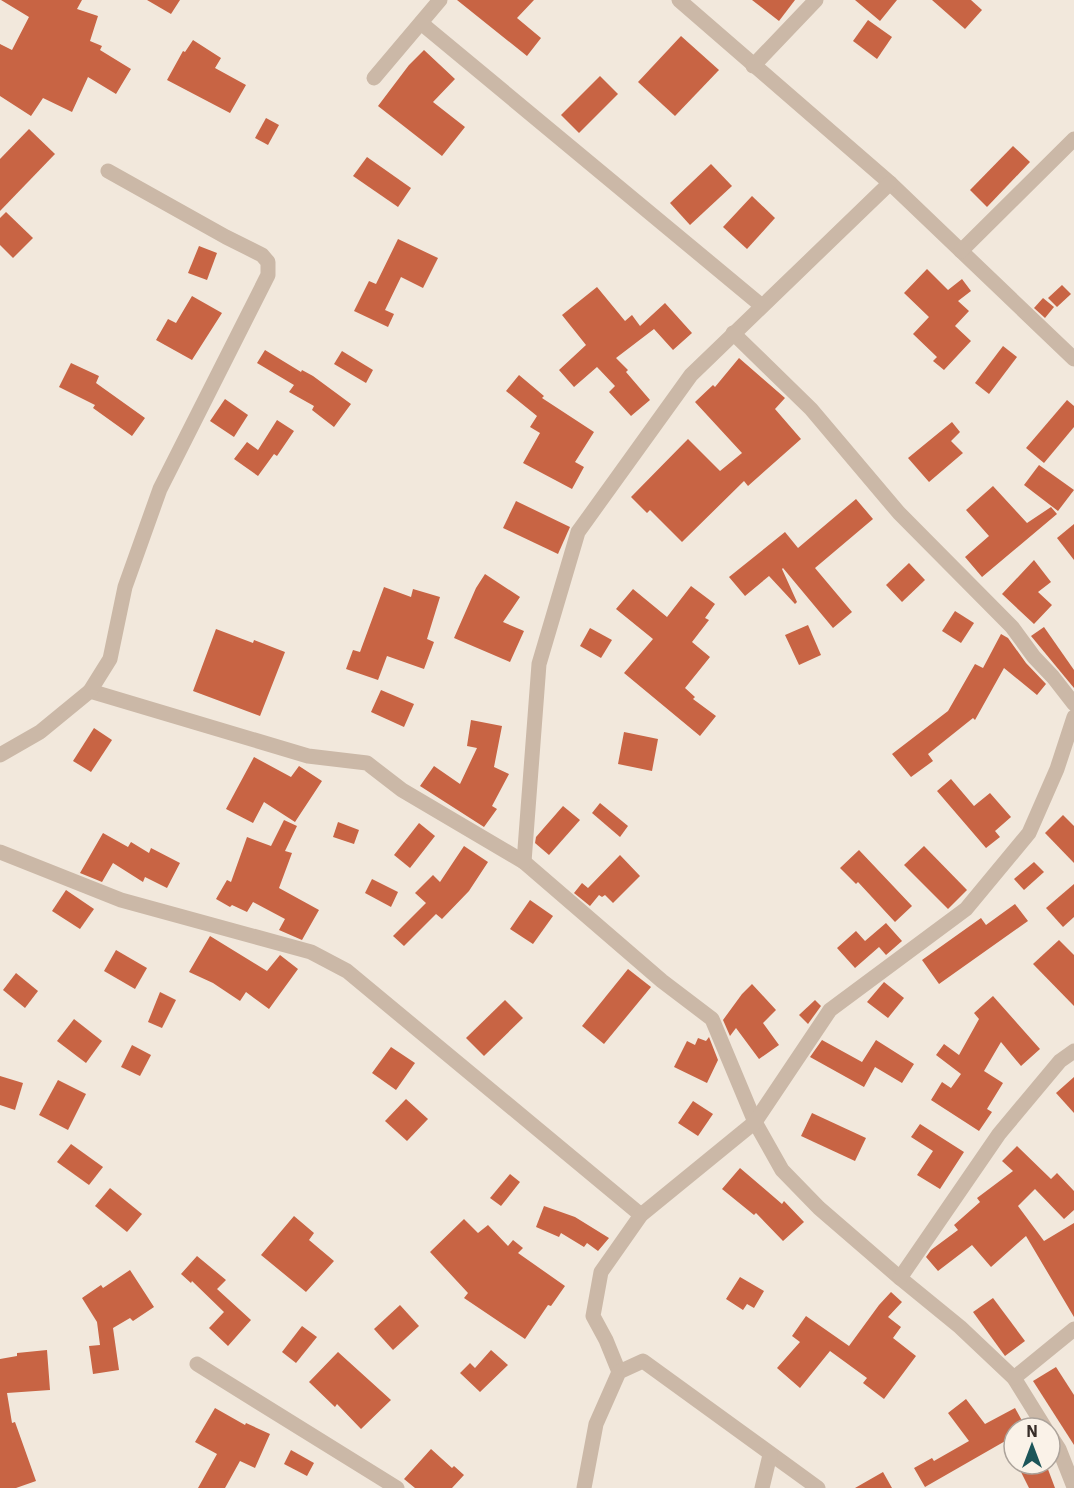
<svg xmlns="http://www.w3.org/2000/svg" width="1074" height="1488" viewBox="0 0 1074 1488" font-family="'IBM Plex Sans',sans-serif">
<style>
.building{fill:#c86444}
.lines{fill:none;stroke-linecap:round;stroke-linejoin:round}
.minor{stroke:#cbb8a7;stroke-width:15}
</style>
<rect width="100%" height="100%" fill="#f2e8dc"/>
<g class="building">
<polygon points="1,0 82,0 77,9 98,16 90,41 102,46 100,50 131,69 116,94 88,77 72,112 43,98 31,116 0,96 0,44 12,50 29,17"/>
<polygon points="147,0 180,0 171,14"/>
<polygon points="457,0 534,0 517,18 541,38 527,56"/>
<polygon points="752,0 795,0 779,21"/>
<polygon points="855,0 897,0 880,21"/>
<polygon points="932,0 971,0 982,10 965,29"/>
<polygon points="868,20 892,37 877,59 853,41"/>
<polygon points="681,36 719,70 675,116 638,82"/>
<polygon points="193,40 221,58 215,68 246,85 230,113 167,80 183,51 185,52"/>
<polygon points="424,50 455,79 433,102 465,127 442,156 378,106 409,65"/>
<polygon points="600,76 618,94 579,133 561,115"/>
<polygon points="266,118 279,125 268,145 255,138"/>
<polygon points="29,129 55,154 0,211 0,159"/>
<polygon points="1013,146 1030,162 987,207 970,190"/>
<polygon points="367,157 411,188 398,207 353,176"/>
<polygon points="711,164 732,186 690,225 670,203"/>
<polygon points="752,196 775,218 747,249 723,227"/>
<polygon points="6,212 33,238 13,258 0,245 0,218"/>
<polygon points="398,239 438,258 423,288 401,277 385,310 394,314 388,327 354,311 369,281 376,284"/>
<polygon points="199,246 217,253 207,280 188,273"/>
<polygon points="927,269 948,290 962,279 971,291 958,301 969,311 955,326 971,341 944,370 933,361 937,357 913,334 929,317 904,293"/>
<polygon points="1062,285 1071,294 1057,307 1048,298"/>
<polygon points="597,287 625,321 632,315 640,326 665,303 692,333 673,350 654,329 616,358 628,370 626,372 650,400 631,416 609,392 615,386 597,367 574,387 559,370 586,345 562,315"/>
<polygon points="192,296 222,313 192,360 156,340 168,319 176,323"/>
<polygon points="1043,298 1054,307 1045,318 1034,308"/>
<polygon points="1003,346 1017,357 989,394 975,383"/>
<polygon points="265,350 301,372 302,370 313,376 351,404 334,427 312,410 314,406 289,392 294,385 257,363"/>
<polygon points="342,351 373,370 366,383 334,364"/>
<polygon points="739,358 785,398 775,409 801,439 748,486 744,481 682,542 650,510 647,513 631,497 688,439 720,471 742,453 695,402 713,385 715,387"/>
<polygon points="71,363 99,376 96,383 145,418 132,436 93,408 95,405 59,387"/>
<polygon points="519,375 544,396 542,398 594,432 575,462 584,467 572,489 523,463 540,433 530,427 537,416 506,391"/>
<polygon points="225,399 248,415 234,437 210,421"/>
<polygon points="1067,400 1074,406 1074,427 1044,463 1026,448"/>
<polygon points="277,420 294,431 277,456 274,454 258,476 234,459 247,442 258,450"/>
<polygon points="952,422 960,432 951,441 963,453 929,482 908,458"/>
<polygon points="1039,465 1074,490 1058,511 1024,485"/>
<polygon points="993,486 1027,523 1051,507 1057,514 982,577 965,557 989,536 966,510"/>
<polygon points="856,499 873,519 815,568 852,612 833,628 783,568 782,569 797,602 795,604 769,576 745,596 729,577 785,532 798,548"/>
<polygon points="516,501 570,527 558,554 503,528"/>
<polygon points="1074,524 1074,560 1057,538"/>
<polygon points="1034,560 1051,582 1038,592 1052,605 1034,624 1002,594"/>
<polygon points="909,563 925,580 902,602 886,585"/>
<polygon points="485,574 520,597 503,622 524,631 510,662 454,638 476,588"/>
<polygon points="691,586 715,604 705,618 709,620 692,642 710,657 685,688 695,697 693,699 716,716 700,736 624,673 653,639 616,609 633,589 667,617"/>
<polygon points="384,587 411,597 413,589 440,597 427,639 434,642 424,669 387,656 378,680 346,669 353,650 360,652"/>
<polygon points="955,611 974,623 961,643 942,631"/>
<polygon points="808,625 821,655 799,665 785,635"/>
<polygon points="1044,627 1074,670 1074,688 1031,636"/>
<polygon points="590,628 612,640 601,658 580,646"/>
<polygon points="216,629 253,643 254,640 285,652 260,716 193,691"/>
<polygon points="1001,634 1008,638 1026,663 1046,684 1037,695 1004,668 975,720 973,718 928,754 933,761 911,777 892,754 948,711 975,664 983,668"/>
<polygon points="381,690 414,704 404,727 371,712"/>
<polygon points="471,720 502,726 494,767 509,774 492,806 497,809 484,827 420,786 434,766 460,784 477,748 467,746"/>
<polygon points="94,728 112,740 91,772 73,761"/>
<polygon points="624,732 658,739 652,771 618,764"/>
<polygon points="254,757 291,777 299,766 322,781 295,822 264,802 253,823 226,809"/>
<polygon points="951,779 974,806 990,793 1011,817 995,831 1000,837 986,848 937,791"/>
<polygon points="600,803 628,826 620,837 592,813"/>
<polygon points="563,806 580,820 549,855 535,843 536,837"/>
<polygon points="1063,815 1074,826 1074,863 1045,833"/>
<polygon points="284,820 297,826 285,851 292,853 279,888 319,910 302,940 279,930 285,919 253,902 247,912 232,905 230,907 216,899 227,880 231,882 247,837 271,846"/>
<polygon points="338,822 359,830 354,844 333,837"/>
<polygon points="419,823 435,836 410,868 394,855"/>
<polygon points="103,833 128,847 131,842 149,853 151,848 180,863 167,888 145,877 143,882 113,863 102,882 80,873"/>
<polygon points="464,846 488,862 469,891 442,919 436,914 404,946 393,936 426,903 415,893 433,875 440,882"/>
<polygon points="924,846 967,890 948,909 904,865"/>
<polygon points="859,850 912,906 895,922 858,882 856,884 840,868"/>
<polygon points="620,855 640,876 613,903 605,895 602,897 599,895 590,906 574,893 582,883 588,888"/>
<polygon points="1034,862 1044,872 1024,890 1014,879"/>
<polygon points="372,879 398,892 391,907 365,893"/>
<polygon points="1074,884 1074,917 1063,927 1046,908"/>
<polygon points="66,890 94,909 80,929 52,911"/>
<polygon points="530,900 553,916 533,944 510,929"/>
<polygon points="1015,904 1028,921 939,984 922,960 981,918 986,925"/>
<polygon points="886,923 902,941 886,955 879,947 855,968 837,948 856,931 865,941"/>
<polygon points="210,936 267,971 280,955 298,969 269,1009 246,992 240,1001 213,983 189,972"/>
<polygon points="1059,940 1074,955 1074,1006 1033,964"/>
<polygon points="116,950 147,968 135,989 104,971"/>
<polygon points="628,969 651,987 604,1044 582,1026"/>
<polygon points="16,973 38,991 25,1008 3,990"/>
<polygon points="884,982 904,998 888,1018 867,1002"/>
<polygon points="752,984 776,1010 763,1023 779,1045 759,1059 736,1028 730,1036 723,1020 742,994"/>
<polygon points="160,992 176,1000 162,1028 148,1022"/>
<polygon points="993,996 1040,1049 1021,1066 1001,1042 984,1071 1003,1083 987,1109 992,1112 979,1131 931,1100 942,1082 951,1088 961,1074 936,1055 944,1044 959,1055 979,1019 974,1013"/>
<polygon points="505,1000 523,1018 484,1056 466,1038"/>
<polygon points="815,1000 821,1006 808,1024 799,1015"/>
<polygon points="74,1019 102,1041 86,1063 57,1041"/>
<polygon points="709,1037 718,1060 707,1083 674,1067 687,1041 695,1045 698,1038 706,1041"/>
<polygon points="822,1040 862,1062 876,1040 914,1064 902,1083 875,1067 864,1087 810,1057"/>
<polygon points="132,1045 151,1055 140,1076 121,1067"/>
<polygon points="391,1047 415,1063 396,1090 372,1073"/>
<polygon points="0,1076 23,1083 15,1110 0,1105"/>
<polygon points="1074,1077 1074,1113 1056,1093"/>
<polygon points="58,1080 86,1094 68,1130 39,1115"/>
<polygon points="406,1099 428,1119 407,1141 385,1121"/>
<polygon points="693,1101 713,1114 698,1136 678,1123"/>
<polygon points="812,1113 866,1138 855,1161 801,1136"/>
<polygon points="920,1124 964,1152 940,1189 917,1175 933,1151 911,1137"/>
<polygon points="71,1144 103,1167 89,1185 57,1162"/>
<polygon points="1017,1146 1051,1179 1057,1173 1074,1191 1074,1210 1064,1219 1035,1189 1018,1206 1044,1241 1074,1223 1074,1317 1026,1236 991,1267 972,1245 938,1271 926,1257 931,1250 958,1230 954,1225 980,1202 977,1198 1013,1171 1002,1161"/>
<polygon points="740,1168 782,1204 784,1201 804,1222 783,1241 756,1213 754,1215 722,1189"/>
<polygon points="510,1174 520,1182 501,1206 490,1198"/>
<polygon points="110,1188 142,1214 127,1232 95,1206"/>
<polygon points="544,1206 575,1217 609,1238 598,1251 587,1243 584,1247 561,1233 559,1237 536,1227"/>
<polygon points="294,1216 314,1233 309,1240 334,1261 306,1292 261,1255"/>
<polygon points="464,1219 478,1233 488,1225 508,1246 513,1240 523,1248 518,1253 565,1286 551,1306 548,1305 525,1339 464,1298 468,1293 430,1252"/>
<polygon points="197,1256 226,1280 217,1289 251,1320 228,1346 209,1328 224,1312 192,1281 191,1283 181,1274"/>
<polygon points="130,1270 154,1307 133,1321 130,1318 113,1328 119,1370 93,1374 89,1346 100,1345 97,1322 82,1298 101,1285 103,1288"/>
<polygon points="740,1277 764,1291 754,1308 747,1304 743,1310 726,1299"/>
<polygon points="891,1292 902,1302 888,1317 901,1327 893,1338 916,1356 884,1399 863,1383 867,1378 830,1351 800,1388 777,1368 800,1342 792,1336 806,1316 849,1346 879,1305"/>
<polygon points="993,1298 1025,1341 1005,1356 973,1312"/>
<polygon points="400,1305 419,1326 393,1350 374,1329"/>
<polygon points="302,1326 317,1337 296,1363 282,1352"/>
<polygon points="47,1350 50,1390 7,1393 12,1423 15,1422 36,1481 16,1488 0,1488 0,1359 17,1356 17,1353"/>
<polygon points="491,1350 508,1365 480,1392 460,1373 470,1363 475,1368"/>
<polygon points="338,1352 391,1400 361,1429 337,1404 335,1407 309,1382"/>
<polygon points="1056,1367 1074,1395 1074,1445 1033,1381"/>
<polygon points="966,1399 985,1424 1015,1408 1026,1428 1014,1428 1014,1436 925,1487 914,1468 932,1458 934,1461 969,1441 948,1413"/>
<polygon points="215,1408 245,1425 246,1423 270,1434 255,1468 240,1461 225,1488 198,1488 217,1454 195,1442"/>
<polygon points="431,1449 452,1468 454,1466 464,1475 452,1488 415,1488 404,1479"/>
<polygon points="291,1450 314,1463 307,1476 284,1464"/>
<polygon points="1017,1464 1046,1464 1055,1488 1029,1488"/>
<polygon points="883,1472 892,1488 855,1488"/>
</g>
<g class="lines">
<g class="minor">
<polyline points="679,0 890,183 1074,359"/>
<polyline points="421,23 762,306"/>
<polyline points="753,66 816,0"/>
<polyline points="374,78 440,0"/>
<polyline points="961,251 1074,139"/>
<polyline points="733,333 811,409 899,513 1012,627 1034,657 1053,677 1074,704"/>
<polyline points="90,691 308,756 367,763 402,790 524,862 662,981 712,1019 755,1122 782,1170 819,1208 900,1278 960,1327 1014,1378 1045,1428"/>
<polyline points="0,755 40,732 90,691 110,659 125,587 160,489 268,275 268,262 262,255 226,237 108,171"/>
<polyline points="0,852 121,900 311,952 347,971 641,1215"/>
<polyline points="524,862 539,664 578,532 691,375 890,183"/>
<polyline points="900,1278 999,1134 1060,1061 1074,1051"/>
<polyline points="197,1364 397,1488"/>
<polyline points="619,1372 606,1340 593,1316 601,1272 641,1215 755,1122 830,1010 966,909 1029,833 1057,769 1074,717"/>
<polyline points="1014,1378 1074,1329"/>
<polyline points="1050,1435 1059,1449 1074,1487"/>
<polyline points="584,1488 596,1424 619,1372 643,1361 818,1488"/>
<polyline points="762,1488 770,1455"/>
</g>
</g>
<g transform="translate(1032 1446)"><circle r="28" fill="#faf2e8" stroke="#aca39b" stroke-width="1.5"/>
<path d="M0-4.5L10 22L0 15L-10 22Z" fill="#1c5559"/>
<text y="-9" font-size="16" font-weight="bold" text-anchor="middle" fill="#372d28">N</text>
</g>
</svg>
